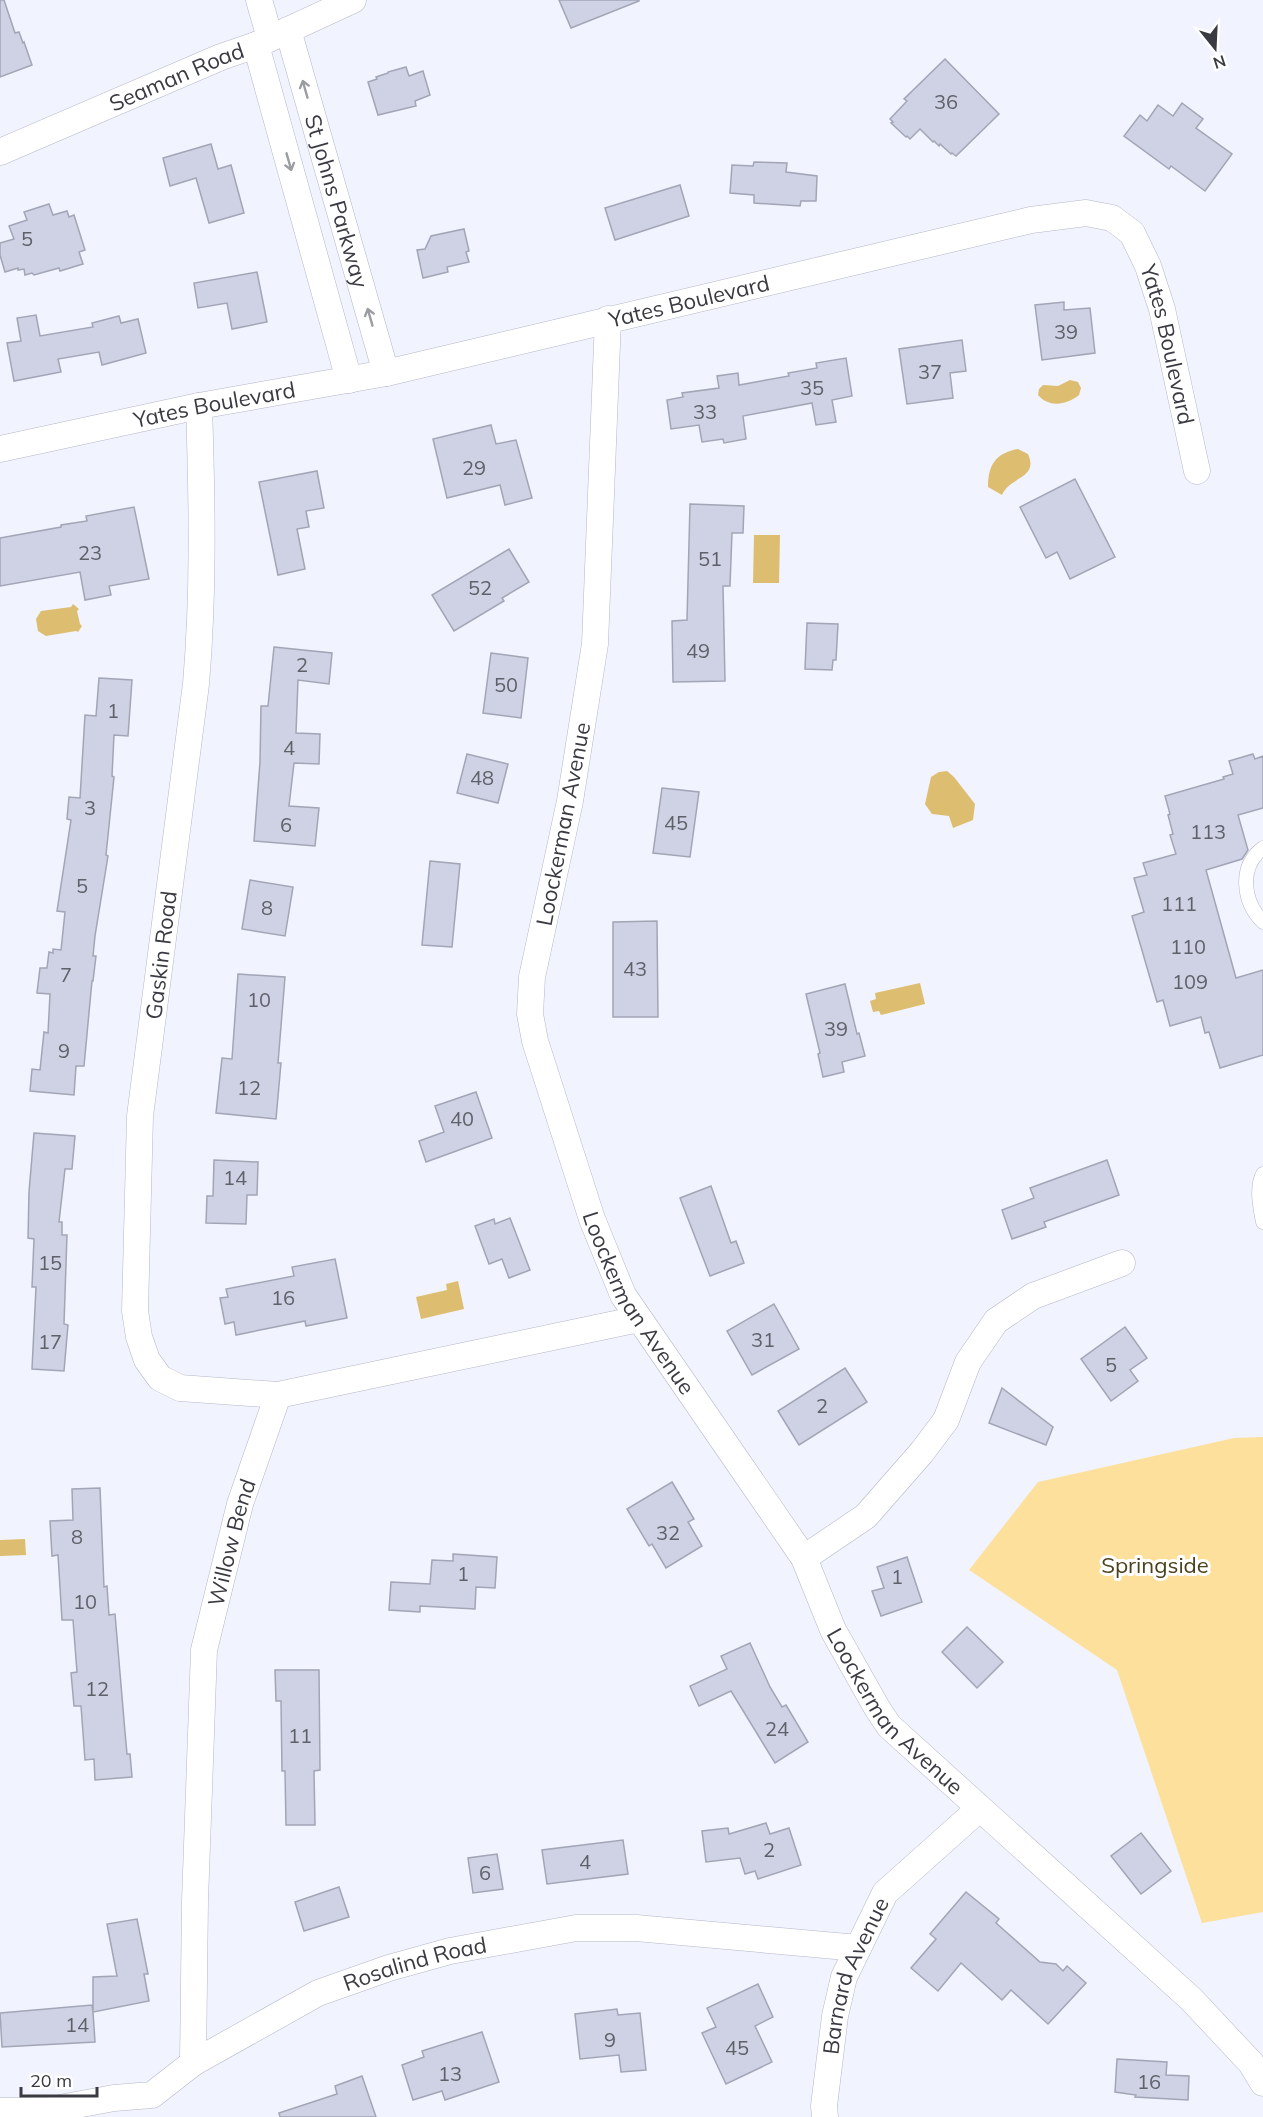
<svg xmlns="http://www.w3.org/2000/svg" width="1263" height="2117" viewBox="0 0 1263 2117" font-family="Mulish,sans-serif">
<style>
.green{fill:#fce09c}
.water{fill:#ddbd6f}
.building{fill:#cfd2e4;stroke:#a2a5b6;stroke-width:1.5}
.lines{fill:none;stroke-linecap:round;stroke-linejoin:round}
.lane-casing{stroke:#b4b7c9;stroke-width:15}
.street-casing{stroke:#b4b7c9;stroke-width:27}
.lane{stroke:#fff;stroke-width:14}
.street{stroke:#fff;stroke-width:26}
.oneway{stroke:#9c9da0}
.labels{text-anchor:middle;stroke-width:6;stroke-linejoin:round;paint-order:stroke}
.number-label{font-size:20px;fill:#5f616a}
.street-label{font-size:22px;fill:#3a3b42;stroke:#fff}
.park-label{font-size:22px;fill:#4d401e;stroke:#fff}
</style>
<rect width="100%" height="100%" fill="#f1f3fe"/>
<polygon class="green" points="1263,1437 1263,1912 1202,1923 1117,1670 969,1570 1038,1482 1234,1438"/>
<g class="water">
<path d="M1070 380 1078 382 1081 388 1079 395C1067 405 1049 408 1038 395L1039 389 1043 385 1058 386Z"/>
<path d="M1018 449 1028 454C1039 479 1010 476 1002 495L988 487C988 466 995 453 1018 449Z"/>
<polygon points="754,535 780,535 779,583 753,583"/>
<polygon points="73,604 79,609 77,611 80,624 82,626 78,632 76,631 46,636 38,631 36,619 41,611 71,607"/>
<polygon points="947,771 954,777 975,804 973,820 953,828 949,816 932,814 925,804 931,777 939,772"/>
<polygon points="920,983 925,1004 881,1015 879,1011 873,1012 870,1001 876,999 875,993"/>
<polygon points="458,1281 464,1309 421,1319 416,1297 447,1290 446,1284"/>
<polygon points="25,1539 26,1555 0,1556 0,1540"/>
</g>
<g class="building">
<polygon points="0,0 4,0 15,33 19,32 23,43 24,42 32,65 0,77"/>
<polygon points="559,0 639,0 639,1 571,28"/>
<polygon points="945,59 999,114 956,156 952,153 951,154 940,144 939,146 934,141 933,142 920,129 910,139 907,136 906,137 891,123 893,122 890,119 907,101 904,99"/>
<polygon points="406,67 409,76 423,71 430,95 415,101 416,106 378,115 368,82 377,79 376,77 388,73 388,72"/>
<polygon points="1182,103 1203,119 1196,128 1232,154 1205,191 1171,166 1169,169 1124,136 1140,115 1147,121 1158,105 1173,116"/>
<polygon points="211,144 218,169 231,165 244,213 209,223 196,178 170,186 163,158"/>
<polygon points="754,162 787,163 786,172 817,176 816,201 801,201 800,206 754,203 754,195 730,193 732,165 753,166"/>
<polygon points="680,185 689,216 615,240 605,208"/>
<polygon points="49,204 53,215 67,211 69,217 74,215 85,250 79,252 83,264 60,271 59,268 34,275 32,273 25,275 24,269 18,270 18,268 5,272 0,255 0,243 14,239 9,226 27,220 24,212"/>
<polygon points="464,229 469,251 466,252 469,262 447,267 448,272 423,278 417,250 425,249 431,236"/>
<polygon points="257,272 267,322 232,329 227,303 198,308 194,283"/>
<polygon points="1064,302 1064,310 1090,308 1095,353 1042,360 1035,305"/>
<polygon points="36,315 40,336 93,327 92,323 119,316 121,323 138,319 146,353 102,365 99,352 58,359 61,372 14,381 7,343 21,341 17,318"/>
<polygon points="962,340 966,371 950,373 953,398 907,404 899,349"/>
<polygon points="846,358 852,396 832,400 836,422 816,425 812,403 743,416 746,439 724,443 723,439 702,442 699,425 671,429 667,400 683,397 682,393 719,388 717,376 738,373 739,385 789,376 788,373 817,368 816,363"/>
<polygon points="491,425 496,444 516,440 532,498 505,505 500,485 447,498 433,439"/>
<polygon points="317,471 324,508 306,511 309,527 297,529 305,569 278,575 259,482"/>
<polygon points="1075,479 1115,557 1070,579 1057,552 1046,558 1020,507"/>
<polygon points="690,504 744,506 743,533 732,533 730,586 723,586 725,681 673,682 672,621 687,620"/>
<polygon points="134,507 149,579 109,586 111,595 85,600 80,572 0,586 0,538 61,527 61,525 87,521 86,516"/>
<polygon points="509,549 529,582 502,598 504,601 454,631 432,595"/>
<polygon points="807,623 838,624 836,660 833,660 832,670 805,669"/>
<polygon points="274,647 332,653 329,684 298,680 296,733 320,734 319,764 294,763 289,806 319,808 315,846 254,841 260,762 261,706 268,706"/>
<polygon points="491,653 528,658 521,718 483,713"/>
<polygon points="99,678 132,680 128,736 114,735 112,776 114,777 106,855 108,856 95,936 93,956 96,956 93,981 92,981 84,1066 76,1066 74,1095 30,1091 32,1069 40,1070 44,1032 48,1033 50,994 37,993 40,968 47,968 49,952 53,953 53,949 61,950 65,912 57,911 71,820 67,819 69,797 80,798 85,715 96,716"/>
<polygon points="467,754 508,764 498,803 457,793"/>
<polygon points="1253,754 1255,759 1263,756 1263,808 1238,815 1248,850 1242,859 1206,870 1236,978 1263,970 1263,1055 1220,1068 1209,1032 1205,1033 1201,1017 1170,1026 1163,1000 1157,1002 1132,916 1144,912 1134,878 1147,875 1143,863 1176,854 1170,835 1173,834 1168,815 1170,814 1165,796 1224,779 1223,777 1233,774 1229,761"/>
<polygon points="662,788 699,792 690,857 653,853"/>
<polygon points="430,861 460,864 452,947 422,945"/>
<polygon points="250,880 293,887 285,936 242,929"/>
<polygon points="657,921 658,1017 613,1017 613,922"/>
<polygon points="238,974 285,977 278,1063 281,1063 276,1119 216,1113 222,1058 232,1059"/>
<polygon points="845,984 857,1034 859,1033 865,1056 842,1062 844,1072 823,1077 818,1054 820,1053 806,994"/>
<polygon points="476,1092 492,1138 426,1162 419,1141 444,1132 435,1106"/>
<polygon points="34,1133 75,1136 72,1169 65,1169 59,1222 62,1222 62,1235 67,1235 64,1324 68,1325 64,1371 32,1369 36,1287 32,1287 34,1239 28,1238 29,1192"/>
<polygon points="214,1160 258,1162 257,1195 247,1195 246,1224 206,1223 207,1196 213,1196"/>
<polygon points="1107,1160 1119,1195 1044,1222 1046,1227 1012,1239 1002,1210 1034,1198 1030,1188"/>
<polygon points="711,1186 731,1243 736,1241 744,1263 710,1276 680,1198"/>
<polygon points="510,1218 530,1270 509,1278 502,1259 489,1264 475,1226 494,1219 495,1224"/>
<polygon points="335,1259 347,1318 306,1326 305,1321 236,1335 234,1322 225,1324 220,1298 228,1297 226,1289 294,1276 292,1267"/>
<polygon points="774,1304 799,1349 752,1375 727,1331"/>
<polygon points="1125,1327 1147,1358 1130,1370 1138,1381 1111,1401 1081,1359"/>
<polygon points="845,1368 867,1402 799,1445 778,1411"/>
<polygon points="1002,1388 1053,1427 1046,1445 989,1423"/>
<polygon points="672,1482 694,1519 688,1522 702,1546 666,1568 652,1544 649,1546 627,1509"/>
<polygon points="100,1488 104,1587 107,1586 109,1615 115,1614 125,1732 127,1754 130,1754 132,1777 95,1780 94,1759 85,1760 81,1706 74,1706 71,1673 77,1672 73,1620 62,1620 58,1555 52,1556 50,1521 73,1520 72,1489"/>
<polygon points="453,1554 497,1557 495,1588 476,1587 475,1609 420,1606 420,1612 389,1610 391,1582 430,1584 432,1560 453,1561"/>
<polygon points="907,1557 922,1602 881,1616 872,1591 884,1588 877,1567"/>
<polygon points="967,1627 1003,1662 977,1688 942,1652"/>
<polygon points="750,1643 770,1687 782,1707 786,1705 808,1742 775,1763 731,1691 699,1706 690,1686 727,1669 721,1656"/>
<polygon points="275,1670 319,1670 320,1770 314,1771 315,1825 286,1825 285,1771 282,1771 281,1701 276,1701"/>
<polygon points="766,1823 770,1834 789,1828 801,1865 758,1879 755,1871 745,1874 740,1858 706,1862 702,1831 728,1828 729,1834"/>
<polygon points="1141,1833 1171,1871 1141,1894 1111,1856"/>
<polygon points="623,1840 628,1874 547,1884 542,1850"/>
<polygon points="497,1854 503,1889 473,1893 468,1858"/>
<polygon points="339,1887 349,1917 304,1931 295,1902"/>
<polygon points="966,1892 999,1919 996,1923 1040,1962 1056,1964 1063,1971 1067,1966 1086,1983 1048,2024 1011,1990 1002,2000 961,1963 938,1991 911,1968 936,1939 930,1934"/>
<polygon points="137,1919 148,1974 144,1974 149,2001 93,2012 95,2042 2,2047 0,2013 92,2005 93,2012 93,1977 117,1976 107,1924"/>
<polygon points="758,1984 773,2017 755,2026 772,2062 726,2084 702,2033 716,2027 707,2008"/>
<polygon points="617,2009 618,2015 640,2013 646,2070 621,2072 619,2055 580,2059 575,2014"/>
<polygon points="482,2032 499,2082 445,2100 442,2091 413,2100 402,2065 424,2057 422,2051"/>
<polygon points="1117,2059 1167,2062 1166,2075 1189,2076 1188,2100 1135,2097 1136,2095 1115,2092"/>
<polygon points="362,2076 376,2117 280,2117 279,2113 337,2094 335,2086"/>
</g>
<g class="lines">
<defs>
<g id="lane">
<path d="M1263 848C1238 867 1243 902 1263 922"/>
<path d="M1263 1174C1256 1187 1260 1207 1263 1222"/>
</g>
<g id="street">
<polyline points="259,0 270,38"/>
<path id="s1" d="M288 30 386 373"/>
<polyline points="256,45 349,380"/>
<path id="s2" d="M0 152 221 57 256 45 353 0"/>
<path id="s3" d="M608 319 595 644 570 801 532 977 530 1014 535 1041 592 1219 623 1295 804 1558 833 1630 877 1708 889 1726 1191 1999 1251 2063 1263 2083"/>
<path d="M199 406C202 499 204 591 196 684L140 1116 135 1311 139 1337 147 1360 160 1378 180 1388 278 1395"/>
<path id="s4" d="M0 449 199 406 386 373 1031 220 1086 213 1112 218 1132 233 1148 266 1162 309 1197 471"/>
<polyline points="804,1558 866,1516 922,1452 946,1420 968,1362 996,1321 1033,1296 1122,1263"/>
<path id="s5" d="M193 2063 195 1901 204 1650 240 1504 278 1395 639 1319"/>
<path id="s6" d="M0 2111 49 2110 114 2098 152 2095 193 2063 318 1993 389 1968 450 1951 576 1928H636L858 1948"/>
<path id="s7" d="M825 2117 824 2106 835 2016 844 1977 885 1893 979 1809"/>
</g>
</defs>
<use href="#lane" class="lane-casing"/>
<use href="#street" class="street-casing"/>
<use href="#lane" class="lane"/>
<use href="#street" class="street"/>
</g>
<defs><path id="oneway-shaft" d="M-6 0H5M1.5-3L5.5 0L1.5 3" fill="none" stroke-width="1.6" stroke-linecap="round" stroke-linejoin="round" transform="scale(1.5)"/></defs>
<g class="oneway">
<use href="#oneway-shaft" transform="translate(305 89) rotate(-106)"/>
<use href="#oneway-shaft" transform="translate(289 162) rotate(74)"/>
<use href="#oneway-shaft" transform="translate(370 317) rotate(-106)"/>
</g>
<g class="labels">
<g class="number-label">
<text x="946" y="109">36</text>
<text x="27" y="246">5</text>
<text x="1066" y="339">39</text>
<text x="930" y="379">37</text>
<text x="812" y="395">35</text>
<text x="705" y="419">33</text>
<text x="474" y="475">29</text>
<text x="90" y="560">23</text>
<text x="710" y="566">51</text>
<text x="480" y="595">52</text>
<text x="698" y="658">49</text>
<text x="302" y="672">2</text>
<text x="506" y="692">50</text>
<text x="113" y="718">1</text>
<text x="289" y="755">4</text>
<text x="482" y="785">48</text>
<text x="90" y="815">3</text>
<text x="676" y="830">45</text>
<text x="286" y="832">6</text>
<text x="1208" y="839">113</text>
<text x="82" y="893">5</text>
<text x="1179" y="911">111</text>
<text x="267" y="915">8</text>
<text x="1188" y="954">110</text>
<text x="635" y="976">43</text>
<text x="66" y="982">7</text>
<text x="1190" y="989">109</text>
<text x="259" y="1007">10</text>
<text x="836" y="1036">39</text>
<text x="64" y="1058">9</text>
<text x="249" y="1095">12</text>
<text x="462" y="1126">40</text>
<text x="235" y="1185">14</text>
<text x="50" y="1270">15</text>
<text x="283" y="1305">16</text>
<text x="763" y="1347">31</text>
<text x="50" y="1349">17</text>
<text x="1111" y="1372">5</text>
<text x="822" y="1413">2</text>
<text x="668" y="1540">32</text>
<text x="77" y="1544">8</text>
<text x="463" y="1581">1</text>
<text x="897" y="1584">1</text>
<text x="85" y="1609">10</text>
<text x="97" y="1696">12</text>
<text x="777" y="1736">24</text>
<text x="300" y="1743">11</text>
<text x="769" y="1857">2</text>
<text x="585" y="1869">4</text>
<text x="485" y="1880">6</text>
<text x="77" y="2032">14</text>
<text x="610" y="2047">9</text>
<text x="737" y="2055">45</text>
<text x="450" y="2081">13</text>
<text x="1149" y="2089">16</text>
</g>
<g class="street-label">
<text dy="8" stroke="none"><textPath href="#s2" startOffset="192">Seaman Road</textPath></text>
<text dy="8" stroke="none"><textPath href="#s1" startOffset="178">St Johns Parkway</textPath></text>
<text dy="8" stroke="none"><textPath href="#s4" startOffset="705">Yates Boulevard</textPath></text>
<text dy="8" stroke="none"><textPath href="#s4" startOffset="1281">Yates Boulevard</textPath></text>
<text dy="8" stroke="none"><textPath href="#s4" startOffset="219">Yates Boulevard</textPath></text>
<text transform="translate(563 824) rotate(-79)" y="8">Loockerman Avenue</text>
<text transform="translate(161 955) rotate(-83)" y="8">Gaskin Road</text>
<text dy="8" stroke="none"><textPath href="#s3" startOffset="1012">Loockerman Avenue</textPath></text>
<text dy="8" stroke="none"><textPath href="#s5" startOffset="524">Willow Bend</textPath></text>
<text dy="8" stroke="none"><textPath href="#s3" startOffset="1498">Loockerman Avenue</textPath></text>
<text dy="8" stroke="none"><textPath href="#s6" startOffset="450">Rosalind Road</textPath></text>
<text dy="8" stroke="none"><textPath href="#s7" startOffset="146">Barnard Avenue</textPath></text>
</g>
<g class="park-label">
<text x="1155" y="1573">Springside</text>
</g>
</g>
<g transform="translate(1215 48) rotate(162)" stroke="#ffffff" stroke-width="4.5" paint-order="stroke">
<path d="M0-4.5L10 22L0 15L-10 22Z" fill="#3a3b42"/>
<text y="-9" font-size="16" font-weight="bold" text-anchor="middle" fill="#3a3b42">N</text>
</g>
<path d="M21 2087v9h76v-9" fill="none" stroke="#3a3b42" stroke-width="3"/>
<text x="30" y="2087" font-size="18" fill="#3a3b42" stroke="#ffffff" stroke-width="4.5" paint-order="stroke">20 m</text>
</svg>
